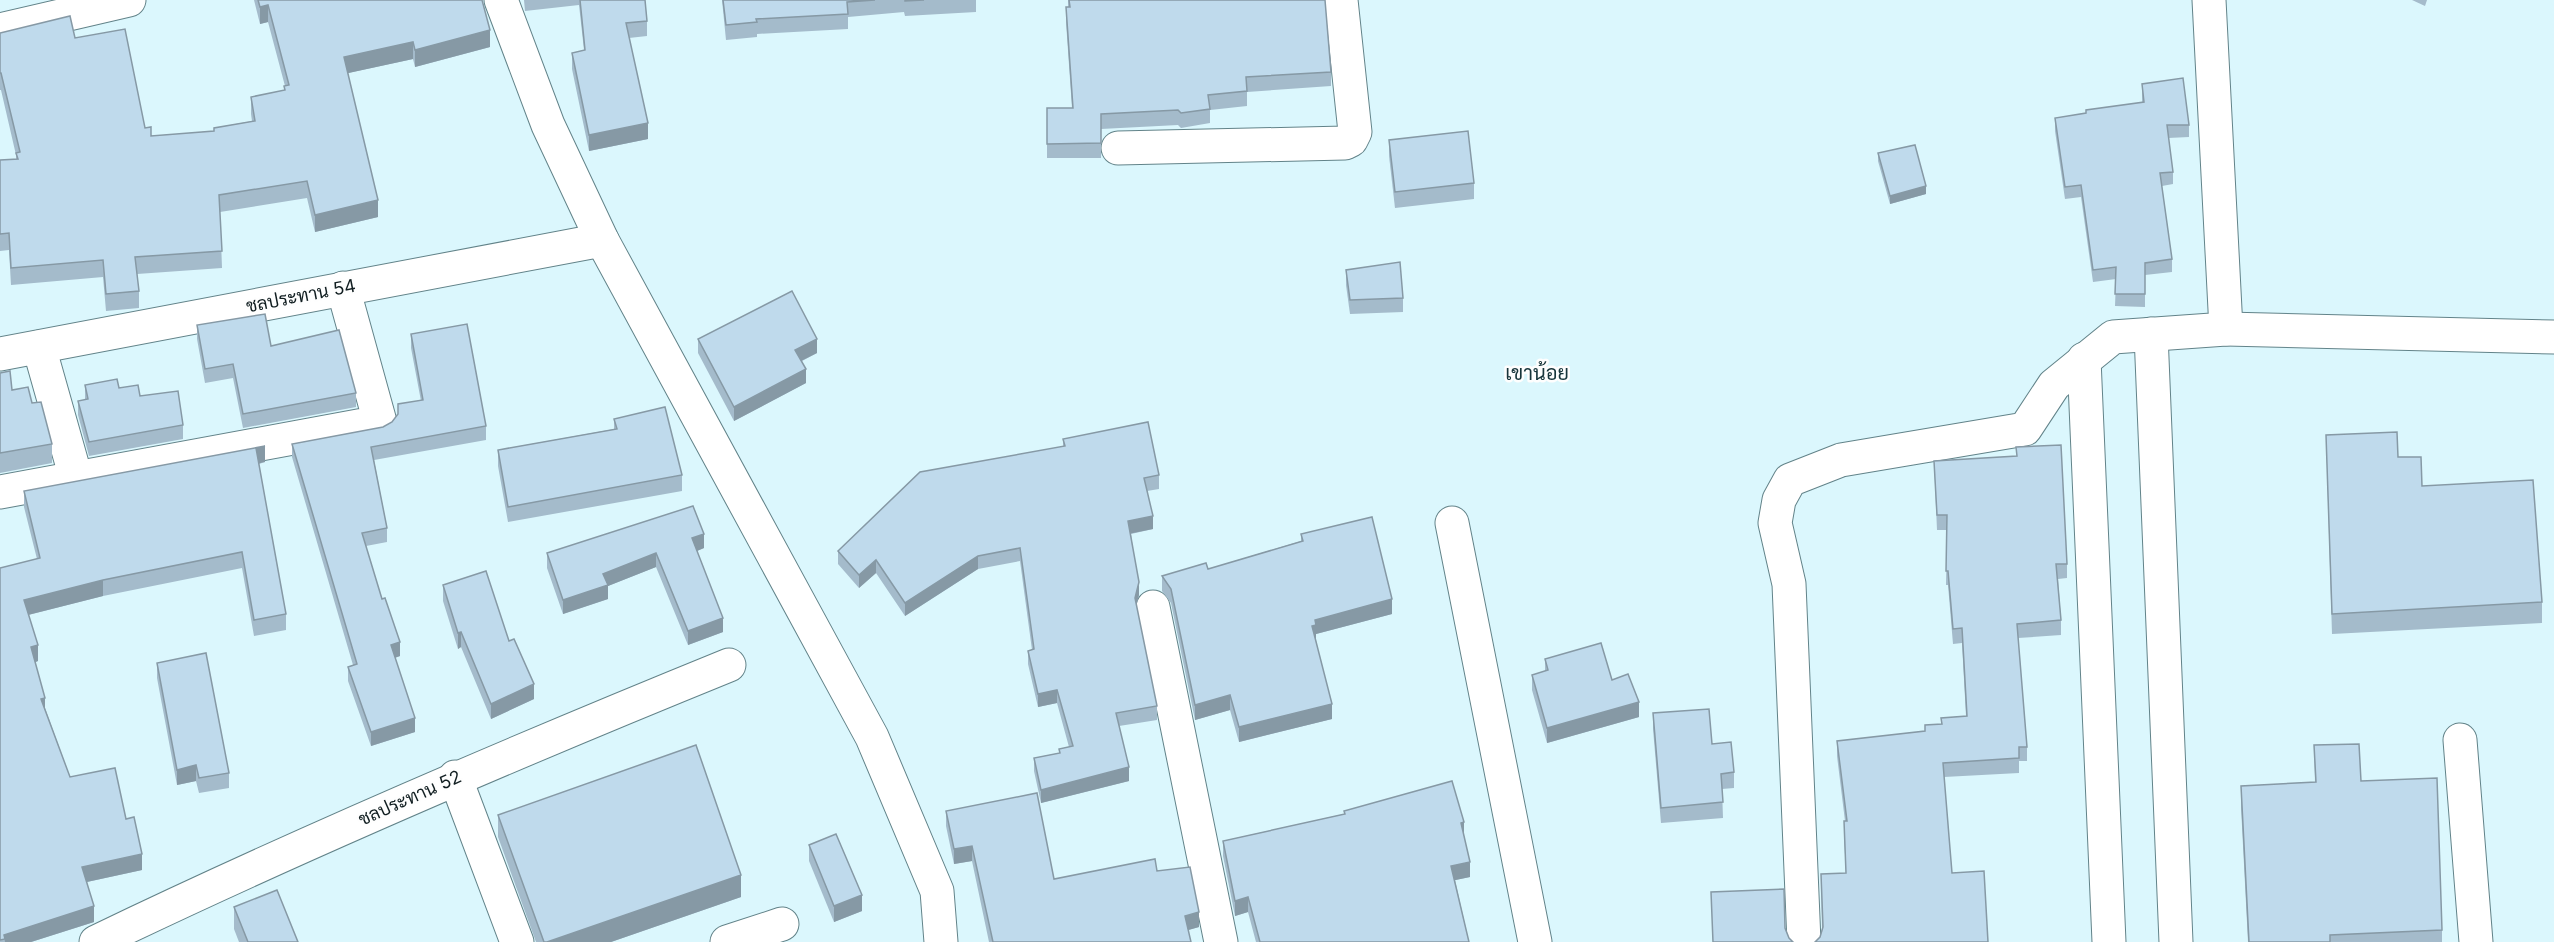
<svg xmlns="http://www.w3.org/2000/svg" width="2554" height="942" viewBox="0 0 2554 942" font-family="Inter,Sarabun,sans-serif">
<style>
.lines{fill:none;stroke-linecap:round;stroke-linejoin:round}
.minor-casing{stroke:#628389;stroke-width:35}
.minor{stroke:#fff;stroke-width:33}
.wall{fill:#a4bbcb}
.shaded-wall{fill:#8699a5}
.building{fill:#bfdaec;stroke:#8699a5;stroke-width:1.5}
.labels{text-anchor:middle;stroke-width:5;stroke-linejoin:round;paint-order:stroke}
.street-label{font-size:18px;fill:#111e21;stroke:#fefefe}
.neighbourhood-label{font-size:20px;fill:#17353b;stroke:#fefefe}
</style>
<rect width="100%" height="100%" fill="#dbf7fd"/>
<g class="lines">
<defs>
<g id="minor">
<polyline points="501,0 548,125 602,240 872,737 937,891 941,942"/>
<polyline points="0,30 129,0"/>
<polyline points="1118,148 1345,143 1351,140 1355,132 1341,0"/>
<polyline points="2226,329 2554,337"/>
<polyline points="2151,334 2176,942"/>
<polyline points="39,347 76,478"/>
<polyline points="0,354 602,240"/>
<polyline points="2084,359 2109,942"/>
<polyline points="0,492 380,422 343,288"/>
<polyline points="1452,523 1535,942"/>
<polyline points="1153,607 1221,942"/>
<polyline points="2460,740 2476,942"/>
<polyline points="455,777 517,942"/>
<path d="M96 942C304 842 515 752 729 665"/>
<polyline points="727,942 782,924"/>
<polyline points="1804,942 1789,584 1775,523 1779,500 1790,480 1841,460 2025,429 2054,385 2113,337 2226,329 2209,0"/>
</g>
</defs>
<use href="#minor" class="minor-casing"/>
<use href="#minor" class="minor"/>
</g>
<g class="wall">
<polygon points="254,0 482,0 490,47 415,67 413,59 348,73 378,217 315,232 307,198 220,212 222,268 137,274 139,291 139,308 106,311 103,277 11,285 9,250 0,251 0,160 16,159 16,155 1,90 0,90 0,33 75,38 151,136 214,131 214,128 252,121 251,114 251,97 284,91 285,86 268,22 260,24"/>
<polygon points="524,0 645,0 647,21 647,36 629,38 648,139 589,151 572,69 572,53 584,50 579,5 525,11"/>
<polygon points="722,0 976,0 976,12 905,16 904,12 848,17 848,29 757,34 757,37 726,40"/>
<polygon points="1068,0 1325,0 1331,72 1331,86 1247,92 1247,106 1210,110 1210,123 1181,128 1178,125 1101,129 1101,158 1047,158 1047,108 1072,108 1066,22 1066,7 1068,7"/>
<polygon points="2412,0 2427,0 2425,6"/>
<polygon points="2142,84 2189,125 2189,137 2168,138 2173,172 2173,184 2162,186 2172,259 2172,272 2145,275 2145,307 2115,306 2116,279 2093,282 2081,197 2065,199 2055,131 2055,118 2086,113 2142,102"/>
<polygon points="1389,140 1474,183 1474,199 1395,208 1389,156"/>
<polygon points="1878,153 1926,194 1890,204 1878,161"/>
<polygon points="1346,270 1403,298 1403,312 1350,314 1346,285"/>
<polygon points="197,325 356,393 356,407 243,428 233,378 205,383 197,339"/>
<polygon points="411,334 486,426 486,440 374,460 387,528 387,542 366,546 382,599 400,656 395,658 415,732 371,746 348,681 348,667 353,665 292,457 292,444 383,427 392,422 421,401 411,348"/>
<polygon points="698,339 817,353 802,361 806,383 734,421 698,353"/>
<polygon points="0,373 12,390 32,403 52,444 52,463 0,473"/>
<polygon points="85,385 119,388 140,396 183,425 183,439 89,456 78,415 78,401 85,400"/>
<polygon points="614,419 682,475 682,491 508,522 498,466 498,450 614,429"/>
<polygon points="2326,435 2398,457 2422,486 2542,602 2542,623 2332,634"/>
<polygon points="1063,439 1159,475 1159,489 1147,491 1153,529 1131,534 1139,595 1136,605 1157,706 1157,720 1119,726 1129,781 1041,803 1034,771 1034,758 1059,753 1059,749 1069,747 1057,703 1038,707 1028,664 1028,651 1032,650 1020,561 978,569 905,616 876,573 859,588 838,564 838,551 1063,446"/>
<polygon points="1934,461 2067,564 2067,578 2058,579 2061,620 2061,635 2018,638 2027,747 2027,761 2019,761 2019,773 1944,777 1952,873 1988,942 1815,942 1820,937 1822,929 1821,874 1846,873 1844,836 1844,821 1845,821 1837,756 1837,741 1925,731 1941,724 1941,718 1966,716 1962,643 1953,644 1948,585 1946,585 1947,530 1937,530"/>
<polygon points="265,462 259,464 286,614 286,630 254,636 242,568 103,596 28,615 38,661 35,662 45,708 70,777 126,819 142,870 87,882 94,922 31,942 0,942 0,568 37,559 24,507 24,491"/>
<polygon points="1301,534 1392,614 1316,634 1316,640 1332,719 1239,742 1230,710 1195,720 1171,603 1162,591 1162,576 1208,569 1301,541"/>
<polygon points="704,548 697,551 723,632 688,645 656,567 608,586 608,599 563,614 547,568 547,553"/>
<polygon points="443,585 509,641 534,699 491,719 461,647 458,649 443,601"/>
<polygon points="1545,659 1639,717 1547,743 1532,690 1532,675 1545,671"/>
<polygon points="157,663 229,773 229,788 199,793 196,781 177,785 157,678"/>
<polygon points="1653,713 1712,744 1734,772 1734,788 1722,789 1723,818 1661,823 1653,729"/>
<polygon points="2314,745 2361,781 2442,930 2442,942 2248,942 2241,807 2241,786 2315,782"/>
<polygon points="946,811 1054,879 1157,871 1199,927 1188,930 1191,942 989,942 972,861 954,864 946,826"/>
<polygon points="1344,811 1464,837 1470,877 1455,880 1469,942 1256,942 1248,912 1235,916 1223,856 1223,841 1344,814"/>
<polygon points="498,815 741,897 611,942 536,942 498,837"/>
<polygon points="809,845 862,911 834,922 809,861"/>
<polygon points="234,907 298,942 239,942 234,929"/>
</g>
<g class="shaded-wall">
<polygon points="268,5 268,22 260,24 260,7"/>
<polygon points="490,30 490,47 415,67 415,50"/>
<polygon points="413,42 413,59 344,74 344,57"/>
<polygon points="648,123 648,139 589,151 589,135"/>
<polygon points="1926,186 1926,194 1890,204 1890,196"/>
<polygon points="378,200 378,217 315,232 315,215"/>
<polygon points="817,339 817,353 795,364 795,350"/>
<polygon points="806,369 806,383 734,421 734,407"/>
<polygon points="265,446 265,462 256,464 256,448"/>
<polygon points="1153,516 1153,529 1128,534 1128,521"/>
<polygon points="704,534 704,548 692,553 692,538"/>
<polygon points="656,553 656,567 608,586 608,599 563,614 563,600 603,574"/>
<polygon points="978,556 978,569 905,616 905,603"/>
<polygon points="876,560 876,573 859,588 859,575"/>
<polygon points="103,580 103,596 24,616 24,600"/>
<polygon points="1139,582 1139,595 1135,611 1135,598"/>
<polygon points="1392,599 1392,614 1316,634 1316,640 1312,640 1312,626 1315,620"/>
<polygon points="723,618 723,632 688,645 688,631"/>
<polygon points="461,632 461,647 458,649 458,633"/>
<polygon points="400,642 400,656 391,659 391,645"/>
<polygon points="38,645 38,661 31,664 31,647"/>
<polygon points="534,684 534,699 491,719 491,704"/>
<polygon points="1057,690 1057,703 1038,707 1038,694"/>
<polygon points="1230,695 1230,710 1195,720 1195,705"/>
<polygon points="45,698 45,714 41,699"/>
<polygon points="1639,702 1639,717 1547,743 1547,728"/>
<polygon points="1332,704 1332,719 1239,742 1239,727"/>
<polygon points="415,718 415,732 371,746 371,732"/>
<polygon points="196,765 196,781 177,785 177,770"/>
<polygon points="1129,767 1129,781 1041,803 1041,790"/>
<polygon points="1464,822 1464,837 1461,823"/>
<polygon points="972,846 972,861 954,864 954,849"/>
<polygon points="142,854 142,870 82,883 82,867"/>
<polygon points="1470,862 1470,877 1451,881 1451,866"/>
<polygon points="741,875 741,897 611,942 547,942"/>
<polygon points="862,895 862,911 834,922 834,906"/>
<polygon points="1248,897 1248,912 1235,916 1235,901"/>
<polygon points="94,906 94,922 31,942 5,942 4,935"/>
<polygon points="1199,912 1199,927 1185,931 1185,916"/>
</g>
<g class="building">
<polygon points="258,0 482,0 490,30 415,50 413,42 344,57 378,200 315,215 307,181 219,195 222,251 135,257 139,291 106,294 103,260 11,268 9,233 0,234 0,160 18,159 16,153 20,152 1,73 0,73 0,33 70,16 75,38 125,29 145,128 151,127 151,136 214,131 214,128 255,121 251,97 285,90 284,86 289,85 268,5 260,7"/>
<polygon points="580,0 645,0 647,21 626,23 648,123 589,135 572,53 585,50"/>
<polygon points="723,0 875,0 847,2 848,14 756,19 757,22 726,25"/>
<polygon points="905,0 924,0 905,1"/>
<polygon points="1069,0 1325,0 1331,72 1246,77 1247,91 1208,95 1210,109 1181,113 1178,110 1101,114 1101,143 1047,144 1047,108 1073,108 1066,7 1070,7"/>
<polygon points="2183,78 2189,125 2167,125 2173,172 2160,173 2172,259 2145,263 2145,294 2115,294 2116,267 2093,270 2081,185 2065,187 2055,118 2086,113 2086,110 2144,102 2142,84"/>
<polygon points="1468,131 1474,183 1395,192 1389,140"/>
<polygon points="1915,145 1926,186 1890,196 1878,153"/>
<polygon points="1400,262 1403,298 1350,300 1346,270"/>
<polygon points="792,291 817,339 795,350 806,369 734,407 698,339"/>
<polygon points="265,314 271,346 339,330 356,393 243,414 233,364 205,369 197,325"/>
<polygon points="467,324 486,426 371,447 387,528 362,533 382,599 385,598 400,642 391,645 415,718 371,732 348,667 357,664 292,444 383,427 392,422 398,414 398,404 423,400 411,334"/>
<polygon points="10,371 12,390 28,387 32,403 41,402 52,444 0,453 0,373"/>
<polygon points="117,379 119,388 138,385 140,396 178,391 183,425 89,442 78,401 88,399 85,385"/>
<polygon points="665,407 682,475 508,507 498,450 617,429 614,419"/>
<polygon points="1148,422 1159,475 1144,478 1153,516 1128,521 1139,582 1135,598 1157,706 1116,713 1129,767 1041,790 1034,758 1060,753 1059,749 1073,746 1057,690 1038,694 1028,651 1034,649 1020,548 978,556 905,603 876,560 859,575 838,551 920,472 1065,446 1063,439"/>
<polygon points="2397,432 2398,457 2421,457 2422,486 2533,480 2542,602 2332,614 2326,435"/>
<polygon points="2061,445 2067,564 2056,564 2061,620 2017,624 2027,747 2019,747 2019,758 1943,763 1952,873 1984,871 1988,942 1815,942 1820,937 1823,927 1821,874 1846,873 1844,821 1847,821 1837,741 1925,731 1925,725 1942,724 1941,718 1967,716 1962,628 1953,629 1948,571 1946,571 1947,515 1937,515 1934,461 2017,456 2016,447"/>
<polygon points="265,446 256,448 286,614 254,620 242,552 103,580 24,600 38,645 31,647 45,698 41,699 70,777 115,768 126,819 134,817 142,854 82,867 94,906 4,935 5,939 0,940 0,568 40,558 24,491"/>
<polygon points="693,506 704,534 692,538 723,618 688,631 656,553 603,574 608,585 563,600 547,553"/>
<polygon points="1372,517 1392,599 1315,620 1316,625 1312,626 1332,704 1239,727 1230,695 1195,705 1171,589 1162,576 1206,563 1208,569 1303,541 1301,534"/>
<polygon points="486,571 509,641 514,639 534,684 491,704 461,632 458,633 443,585"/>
<polygon points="1601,643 1612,680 1628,674 1639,702 1547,728 1532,675 1548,670 1545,659"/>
<polygon points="206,653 229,773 199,778 196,765 177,770 157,663"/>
<polygon points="1709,709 1712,744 1731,742 1734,772 1721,774 1723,802 1661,808 1653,713"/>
<polygon points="2359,744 2361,781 2437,778 2442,930 2330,935 2330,942 2249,942 2241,786 2316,782 2314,745"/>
<polygon points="696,745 741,875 547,942 544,942 498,815"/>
<polygon points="1452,781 1464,822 1461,823 1470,862 1451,866 1469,942 1260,942 1248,897 1235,901 1223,841 1345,814 1344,811"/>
<polygon points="1037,793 1054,879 1155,859 1157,871 1190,867 1199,912 1185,916 1191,942 993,942 972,846 954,849 946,811"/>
<polygon points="836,834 862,895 834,906 809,845"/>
<polygon points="1784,889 1785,928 1789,938 1793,942 1713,942 1711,892"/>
<polygon points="277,890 298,942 248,942 234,907"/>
</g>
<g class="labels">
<g class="street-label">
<text transform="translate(301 296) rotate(-11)" y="6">ชลประทาน 54</text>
<text transform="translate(410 798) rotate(-24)" y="6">ชลประทาน 52</text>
</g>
<g class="neighbourhood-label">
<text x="1537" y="380">เขาน้อย</text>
</g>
</g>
</svg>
